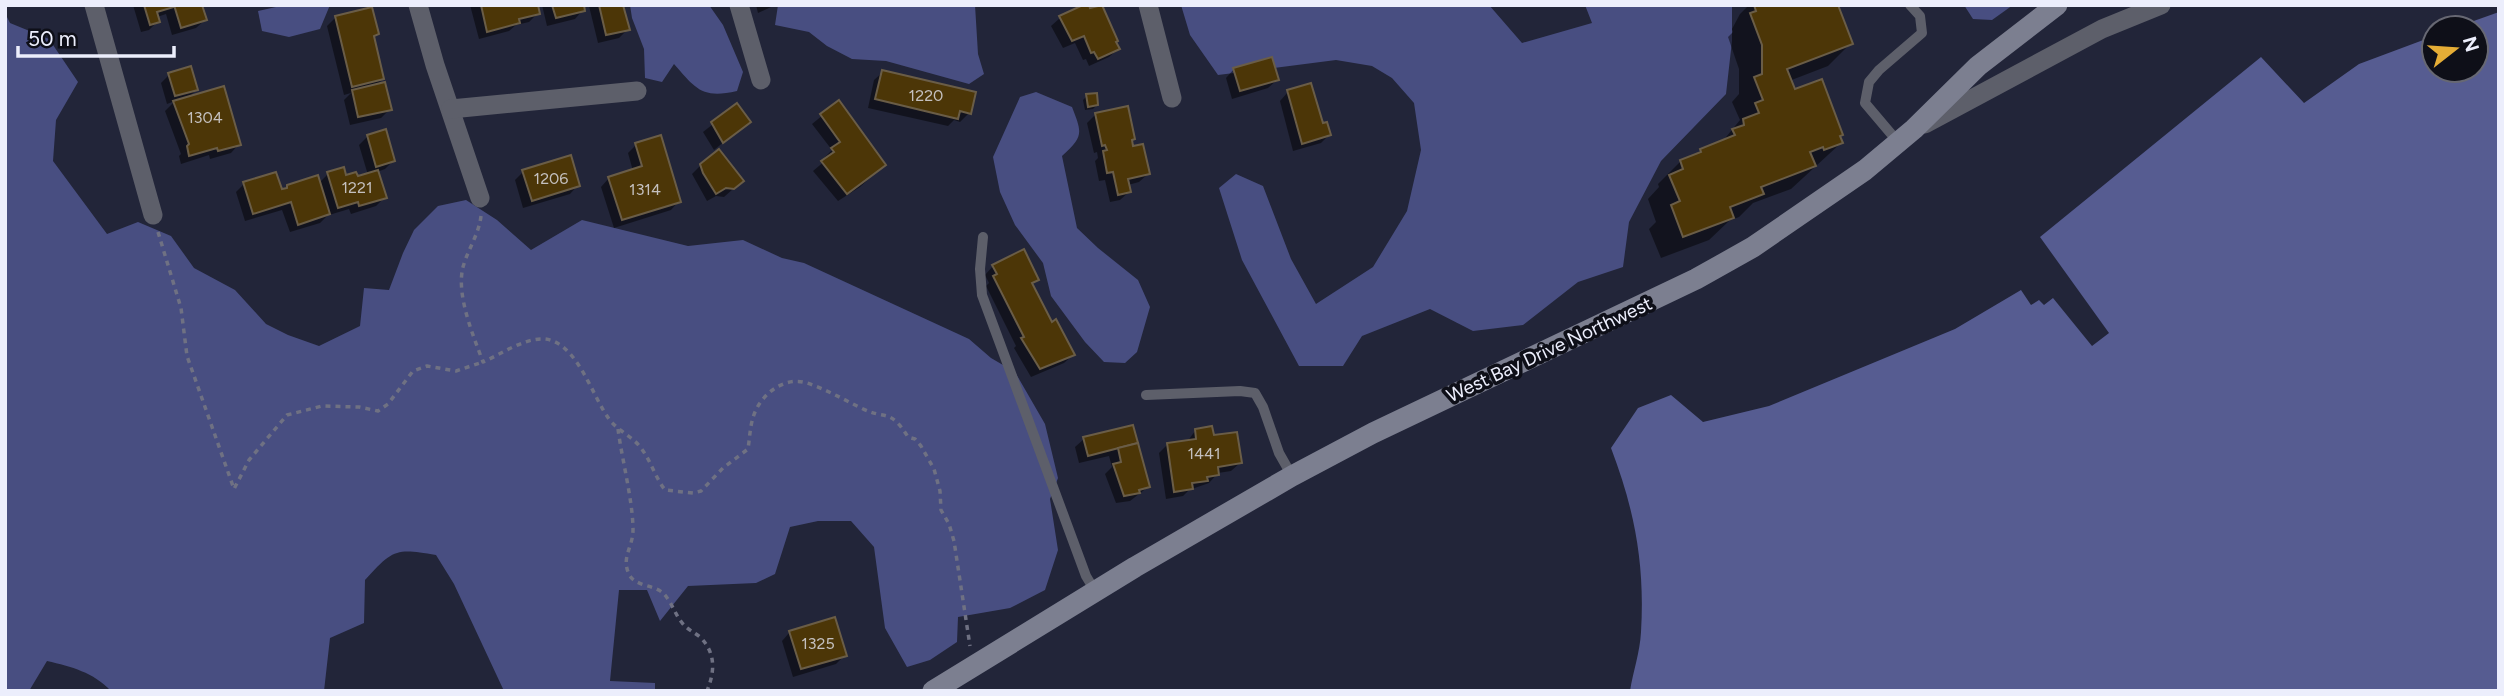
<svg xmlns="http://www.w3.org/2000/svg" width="2504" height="696" viewBox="0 0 2504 696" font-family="Figtree,sans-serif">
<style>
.forest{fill:#484e81}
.water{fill:#565c91}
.shadow{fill:#0007}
.building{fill:#4c3607;stroke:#6a5d47;stroke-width:2}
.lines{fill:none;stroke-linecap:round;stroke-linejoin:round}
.path{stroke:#6f7183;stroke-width:3.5;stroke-dasharray:5 5;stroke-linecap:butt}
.lane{stroke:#5d5f6a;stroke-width:10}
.street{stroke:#5d5f6a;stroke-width:19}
.secondary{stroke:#7c7f90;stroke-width:21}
.labels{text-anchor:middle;stroke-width:7;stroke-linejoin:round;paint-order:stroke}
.number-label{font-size:16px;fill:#c4c0bf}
.street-label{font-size:19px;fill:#eceefc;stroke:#0e0f18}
</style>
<rect width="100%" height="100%" fill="#222539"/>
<g class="forest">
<polygon points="285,5 330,5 320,29 289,37 262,31 258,11"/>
<path d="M630 5H709L723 25 743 72 737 91C702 99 696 89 674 64L662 82 645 78 644 49 632 18Z"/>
<polygon points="778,5 975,5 978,54 984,74 969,84 886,61 852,59 827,46 809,32 775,25"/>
<polygon points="1181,5 1489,5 1522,43 1592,23 1585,5 1732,5 1732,41 1726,94 1661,161 1629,222 1623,267 1578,282 1523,325 1473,331 1430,309 1362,336 1343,366 1299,366 1242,260 1219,188 1236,174 1263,186 1291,259 1316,304 1373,267 1407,211 1421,150 1414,103 1392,78 1372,66 1336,60 1218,75 1190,35"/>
<polygon points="1964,5 2013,5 1992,20 1973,19"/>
<path d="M5 13 10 23 49 39 78 82 56 120 53 161 107 234 138 222 171 236 194 268 235 290 266 324 288 335 319 346 360 326 364 288 389 290 403 253 414 230 438 206 466 200 497 220 531 250 582 220 688 246 743 240 782 258 804 263 969 339 991 358 1015 372 1045 424 1058 478 1050 499 1058 550 1045 590 1010 608 958 617 957 642 930 660 907 667 885 628 874 547 851 521H818L790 527 775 574 756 583 688 586 660 621 647 590H619L610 681 655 683V691H504L454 584 436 555C396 548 393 549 365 580L364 623 330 638 324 691H111C93 672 72 667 47 661L29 691H5Z"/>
<path d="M1036 92 1072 107C1082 133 1084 136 1062 156L1077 228 1098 248 1138 280 1150 307 1137 352 1125 363 1104 362 1085 342 1051 296 1043 263 1015 225 1000 192 993 157 1020 97Z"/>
</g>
<path class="water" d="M2499 12V691H1630C1633 672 1640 652 1641 632 1645 565 1635 511 1611 448L1638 408 1671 395 1703 422 1769 406 1955 329 2021 290 2031 305 2039 300 2044 305 2053 298 2092 346 2109 333 2040 237 2261 57 2304 103 2359 64 2434 36V70H2476V28H2454Z"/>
<g class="shadow">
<polygon points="133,5 200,5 205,20 196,28 172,35 166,14 157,17 158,21 149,30 141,32"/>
<polygon points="470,5 536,5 538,13 529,22 516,25 509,31 479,39"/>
<polygon points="542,5 621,5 628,29 619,38 598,43 589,6 583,7 583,10 575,19 547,26"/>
<polygon points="756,5 771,5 771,7 758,13"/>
<polygon points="1087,5 1118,49 1109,57 1089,66 1086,59 1083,60 1075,43 1063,48 1051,26 1060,18"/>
<polygon points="1749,5 1837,5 1851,43 1828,66 1789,81 1794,92 1838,137 1841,143 1791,189 1753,203 1739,217 1729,221 1709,240 1661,258 1649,229 1656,222 1648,199 1659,187 1658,184 1681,161 1695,156 1701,150 1722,142 1740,120 1732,102 1739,94 1739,69 1728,37 1733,32 1732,29 1740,14"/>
<polygon points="336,17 377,34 372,38 383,79 375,86 390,109 381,118 350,125 344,100 351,93 344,95 327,26"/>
<polygon points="1234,69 1277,80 1268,88 1232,99 1226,78"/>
<polygon points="883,72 969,113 960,122 954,120 948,126 868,108 874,80"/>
<polygon points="169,75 197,89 187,99 239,144 231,153 210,159 209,155 181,164 179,156 181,154 165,111 175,101 167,104 161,83"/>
<polygon points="1288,92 1329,135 1321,143 1293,151 1280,101"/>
<polygon points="1087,96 1097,105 1093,109 1085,110 1083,100"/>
<polygon points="839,102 884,165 860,187 838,201 813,171 826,160 824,158 832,150 812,124"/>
<polygon points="736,106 748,122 714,150 703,132"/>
<polygon points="1096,114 1130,142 1148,174 1139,182 1128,185 1129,192 1120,200 1110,202 1105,180 1099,181 1095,161 1098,158 1097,152 1094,153 1087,123"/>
<polygon points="368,136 393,161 385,169 377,172 385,197 376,206 351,214 349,209 329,215 329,214 320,223 290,232 282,210 245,221 236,192 244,184 281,192 288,186 319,183 328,174 357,179 368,175 359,145"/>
<polygon points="636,145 679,201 671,210 614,228 601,187 609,178 633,171 628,153"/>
<polygon points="701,165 742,181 724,197 716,196 707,201 692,174"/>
<polygon points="523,172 578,185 570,194 523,208 515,180"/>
<polygon points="993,266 1037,280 1031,285 1051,324 1073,355 1064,363 1031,377 1014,348 1016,346 986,286 989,283 985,275"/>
<polygon points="1131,427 1148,487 1130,501 1116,503 1105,474 1112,467 1109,456 1079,463 1075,447 1084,439"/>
<polygon points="1195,431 1213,437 1240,463 1231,471 1218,473 1209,483 1189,490 1183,496 1166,499 1159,453 1167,445 1187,442"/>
<polygon points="790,632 845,655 836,664 793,677 782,641"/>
</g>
<g class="building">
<polygon points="144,5 173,5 174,7 157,12 160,22 150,25"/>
<polygon points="174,5 202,5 207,20 181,28"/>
<polygon points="481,5 538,5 540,14 519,19 520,23 487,32"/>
<polygon points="552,5 584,5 585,11 556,18"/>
<polygon points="599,5 623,5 630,30 606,35"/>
<polygon points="1083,5 1089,5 1090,8 1102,5 1118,41 1116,42 1120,49 1098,59 1094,52 1091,53 1084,36 1072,41 1059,16"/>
<polygon points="1754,5 1838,5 1853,44 1787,69 1795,89 1822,79 1843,135 1840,136 1843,143 1824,150 1823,147 1810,152 1816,166 1761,187 1764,194 1730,207 1734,218 1683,237 1671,205 1680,201 1669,175 1683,169 1680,160 1701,152 1700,149 1735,135 1732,129 1744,125 1743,119 1759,113 1755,103 1763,100 1754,77 1762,74 1762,45 1750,13 1756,11"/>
<polygon points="372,7 379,34 374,36 384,79 352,87 335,16"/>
<polygon points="1272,57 1279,80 1240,91 1233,68"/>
<polygon points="191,66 198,90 175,96 168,73"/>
<polygon points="882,70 976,92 971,114 960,111 958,119 875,99"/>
<polygon points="385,82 392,110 358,117 352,90"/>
<polygon points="1311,83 1323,123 1327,122 1331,135 1302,144 1287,90"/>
<polygon points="224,86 241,145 218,151 217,148 189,156 187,146 189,144 173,101"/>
<polygon points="1097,93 1098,105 1088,107 1086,94"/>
<polygon points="839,100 886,165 847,194 821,161 834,152 831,148 840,142 820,114"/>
<polygon points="737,103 751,122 723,143 711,122"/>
<polygon points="1128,106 1135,139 1132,140 1133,146 1143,144 1150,174 1128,179 1131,192 1118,195 1113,172 1107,173 1103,151 1107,150 1105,145 1102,146 1095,113"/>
<polygon points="386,129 395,161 376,167 367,135"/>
<polygon points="661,135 681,202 622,220 608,177 642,166 635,143"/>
<polygon points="719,149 744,181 734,189 726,188 716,194 703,173 700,164"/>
<polygon points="571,155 580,186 532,201 522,170"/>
<polygon points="344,167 346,175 356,172 358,176 378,170 387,198 359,206 358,202 338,208 327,172"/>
<polygon points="276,172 282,189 287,188 287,185 318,175 330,214 298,225 291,202 253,214 243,182"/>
<polygon points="1024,249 1039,280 1032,283 1052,322 1056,319 1075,355 1040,369 1021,338 1024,337 993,276 997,274 992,265"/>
<polygon points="1133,425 1138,443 1088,456 1083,437"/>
<polygon points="1212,426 1214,435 1237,432 1242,463 1218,467 1219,475 1207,477 1208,481 1192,483 1193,489 1174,492 1167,443 1196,439 1195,429"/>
<polygon points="1138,443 1150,487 1139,490 1140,493 1124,496 1113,464 1121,462 1118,448"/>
<polygon points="835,617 847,656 801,669 789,631"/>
</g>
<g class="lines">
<g class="path">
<path d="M481 216C479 234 468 249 463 267 456 295 473 335 483 362 502 354 532 332 553 341 580 352 593 397 609 419 618 431 632 436 641 448 651 461 655 477 665 490L693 493 701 491 723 468 748 449C750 436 750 424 755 412 763 393 785 376 807 383 825 389 843 399 861 408 887 421 889 407 908 437L915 439 921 446 934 469 940 491 941 510 949 524 954 541 970 646"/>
<polyline points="158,232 181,308 187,356 234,489 249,460 287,415 322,406 359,407 378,411 388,404 413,371 427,366 456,371 483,362"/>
<path d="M618 429C622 460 633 501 633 530 633 548 620 558 630 576 636 586 654 585 663 593 672 602 675 615 683 624 688 630 694 632 700 637 716 653 715 671 707 691"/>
</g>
<g class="lane">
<polyline points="1898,142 1865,103 1869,82 1879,70 1922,33 1920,16 1910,5"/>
<polyline points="983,237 980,269 982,295 1086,576 1095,591"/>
<polyline points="1146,395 1240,391 1255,393 1263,407 1279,453 1292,476"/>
</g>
<g class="street">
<polyline points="94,5 153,215"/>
<polyline points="418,5 435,65 480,198"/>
<polyline points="739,5 761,80"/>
<polyline points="1148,5 1172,98"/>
<polyline points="451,109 637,91"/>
<polyline points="1925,124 2102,29 2161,5"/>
</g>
<polyline class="secondary" points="933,691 1135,567 1292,476 1373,433 1696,279 1753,247 1865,170 1914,129 1978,66 2057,5"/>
</g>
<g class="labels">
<g class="number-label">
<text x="926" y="101">1220</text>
<text x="205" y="123">1304</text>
<text x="551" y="184">1206</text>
<text x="357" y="193">1221</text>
<text x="645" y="195">1314</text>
<text x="1204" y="459">1441</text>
<text x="818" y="649">1325</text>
</g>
<g class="street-label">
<text transform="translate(1549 349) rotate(-25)" y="7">West Bay Drive Northwest</text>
</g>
</g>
<rect width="2504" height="696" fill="none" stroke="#eceefc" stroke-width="14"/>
<g transform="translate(2455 49) rotate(73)"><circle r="33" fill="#0e0f18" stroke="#676873" stroke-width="2"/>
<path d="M0-5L12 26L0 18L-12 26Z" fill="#e5ad36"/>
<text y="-10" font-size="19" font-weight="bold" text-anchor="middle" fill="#eceefc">N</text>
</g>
<path d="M18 46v10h156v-10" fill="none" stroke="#eceefc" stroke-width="3.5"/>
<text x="28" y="46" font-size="21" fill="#eceefc" stroke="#0e0f18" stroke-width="5" paint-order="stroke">50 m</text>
</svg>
